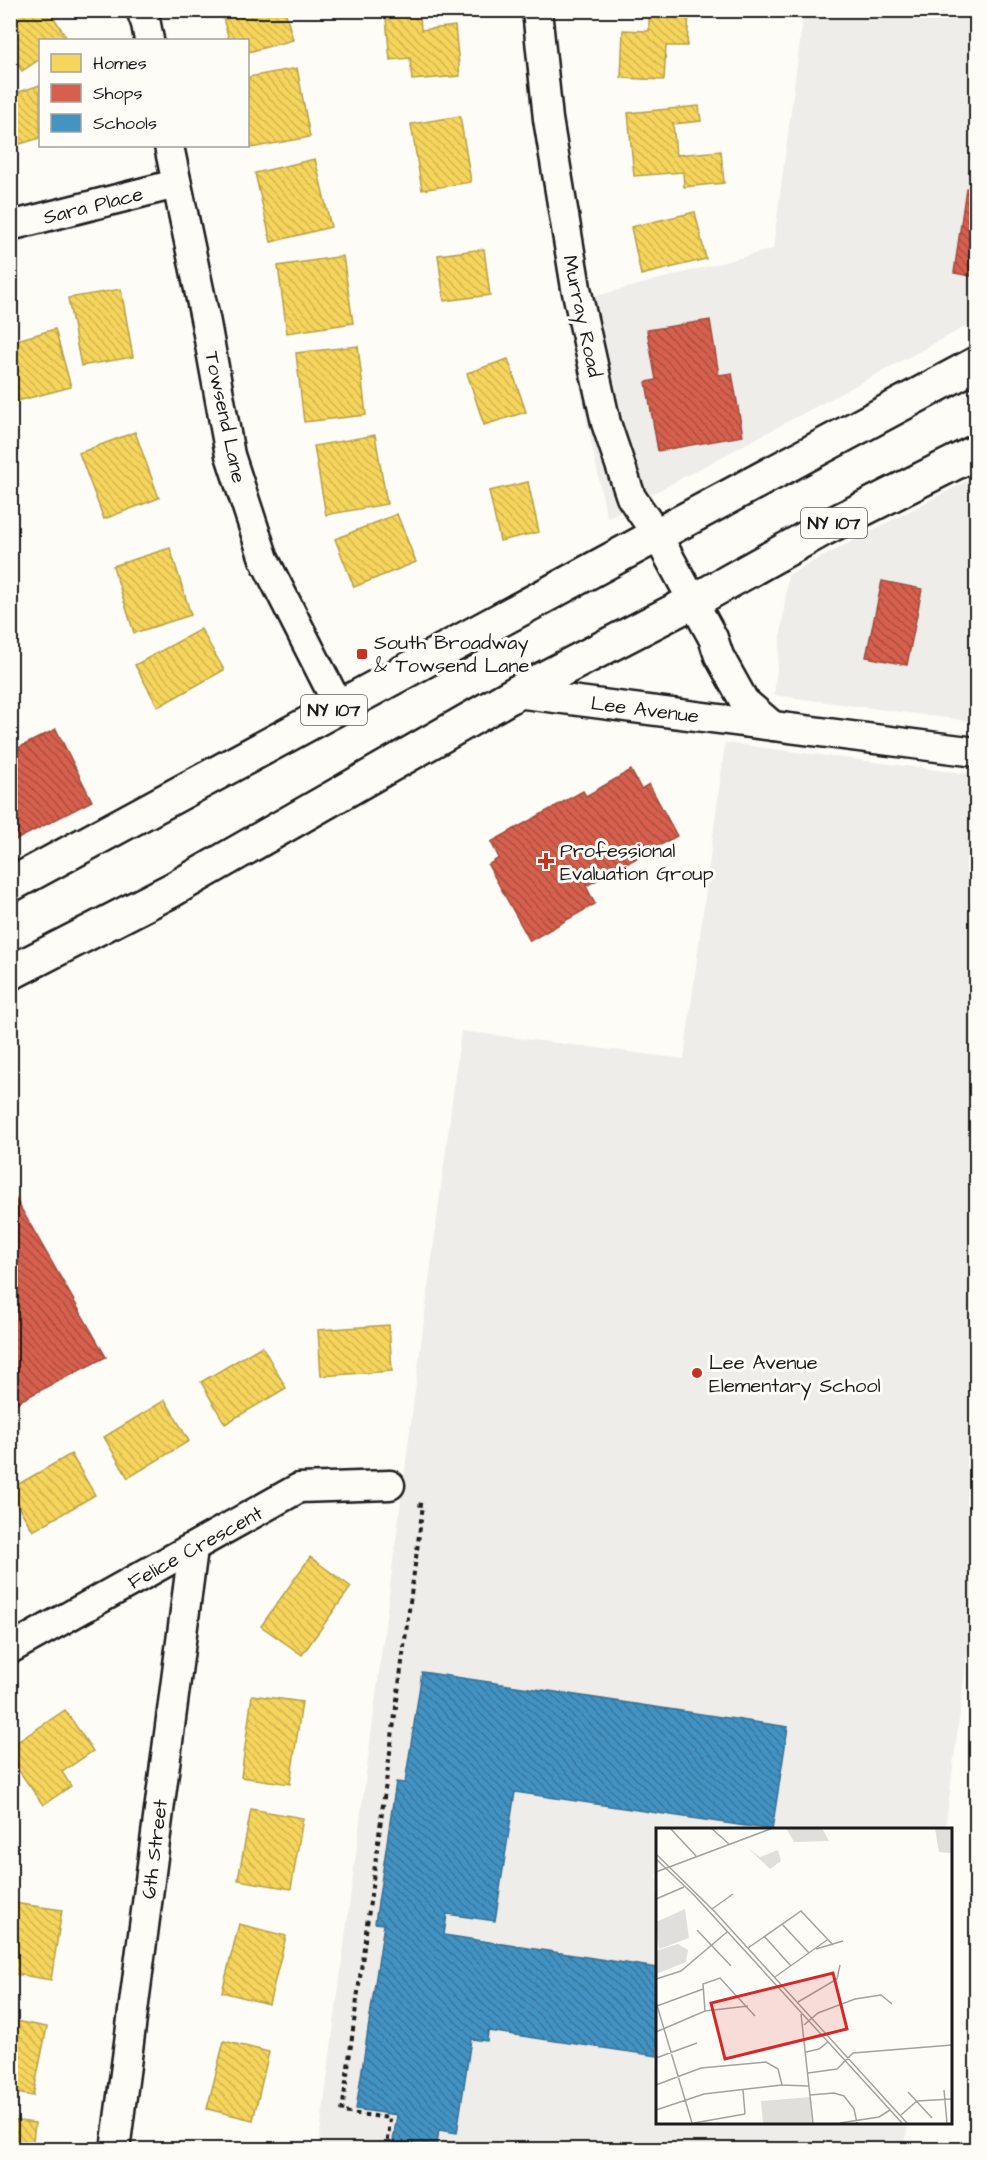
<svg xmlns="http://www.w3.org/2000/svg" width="987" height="2160" viewBox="0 0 987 2160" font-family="'Architects Daughter',sans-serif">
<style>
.built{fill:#eeede9}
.homes{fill:url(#homes-back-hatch);stroke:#b59e49;stroke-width:1.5}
.shops{fill:url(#shops-back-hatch);stroke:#9e4c3e;stroke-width:1.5}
.schools{fill:url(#schools-back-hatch);stroke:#376f91;stroke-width:1.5}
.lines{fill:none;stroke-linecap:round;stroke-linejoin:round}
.minor-casing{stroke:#1c1c1c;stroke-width:33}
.primary-casing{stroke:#1c1c1c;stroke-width:38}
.path{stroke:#1c1c1c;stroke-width:4;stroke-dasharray:4.5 4.5;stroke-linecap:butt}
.minor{stroke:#fdfcf7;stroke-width:28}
.primary{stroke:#fdfcf7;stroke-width:33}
.poi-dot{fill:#c8321e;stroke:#fdfcf7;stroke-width:2}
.labels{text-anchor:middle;stroke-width:6;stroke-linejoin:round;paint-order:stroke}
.shield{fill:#fdfcf7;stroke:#605f5e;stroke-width:1.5}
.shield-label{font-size:18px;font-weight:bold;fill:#1c1c1c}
.street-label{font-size:20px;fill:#1c1c1c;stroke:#fdfcf7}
.poi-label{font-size:20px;fill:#1c1c1c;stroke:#fdfcf7;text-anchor:start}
.inset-road{fill:none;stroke:#a3a29f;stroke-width:1.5}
.view{fill:#d62828;fill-opacity:0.15;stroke:#d62828;stroke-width:3}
.inset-edge{fill:none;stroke:#1c1c1c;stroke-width:3}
</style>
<defs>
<pattern id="homes-back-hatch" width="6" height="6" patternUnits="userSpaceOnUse" patternTransform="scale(1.5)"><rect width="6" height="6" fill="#f6d55c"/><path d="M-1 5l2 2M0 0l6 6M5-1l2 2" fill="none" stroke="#d2b64f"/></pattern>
<pattern id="shops-back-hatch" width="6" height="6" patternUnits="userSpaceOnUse" patternTransform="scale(1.5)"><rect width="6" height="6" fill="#d6604d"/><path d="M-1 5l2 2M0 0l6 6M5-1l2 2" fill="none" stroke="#ad4e3f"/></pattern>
<pattern id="schools-back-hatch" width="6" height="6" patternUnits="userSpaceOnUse" patternTransform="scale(1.5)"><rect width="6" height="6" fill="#4393c3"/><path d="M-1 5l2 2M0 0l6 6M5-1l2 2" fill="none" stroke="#37779e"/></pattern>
</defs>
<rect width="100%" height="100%" fill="#fdfcf7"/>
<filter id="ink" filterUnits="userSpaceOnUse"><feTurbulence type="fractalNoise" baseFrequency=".0167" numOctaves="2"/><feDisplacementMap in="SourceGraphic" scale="12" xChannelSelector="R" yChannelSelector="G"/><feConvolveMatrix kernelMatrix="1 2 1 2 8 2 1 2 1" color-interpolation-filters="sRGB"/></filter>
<g filter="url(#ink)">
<g class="built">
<polygon points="804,11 976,11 976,321 607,518 563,305 773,249"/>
<polygon points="976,476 976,722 774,695 788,575"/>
<polygon points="725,743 976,775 976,1584 945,1830 657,1830 657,2122 908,2123 904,2149 318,2150 461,1031 684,1059"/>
</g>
<g class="homes">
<polygon points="10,10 49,10 68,40 40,40 40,59 22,71 10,51"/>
<polygon points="221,10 285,10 293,40 248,52 248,40 229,40"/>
<polygon points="649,12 689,13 687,46 666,46 664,80 621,78 623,30 649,31"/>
<polygon points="420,15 421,30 455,26 460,76 412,80 410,58 390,60 386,18"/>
<polygon points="297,68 310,137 251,148 248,132 248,77"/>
<polygon points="40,85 40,138 20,144 10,114 10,95"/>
<polygon points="699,106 701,121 673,124 676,155 721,151 724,183 684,187 683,172 634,176 628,113"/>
<polygon points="460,116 471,182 422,190 411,124"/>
<polygon points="315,159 331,227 271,242 255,173"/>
<polygon points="695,212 706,259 641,275 631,227"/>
<polygon points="484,249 490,295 444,301 438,255"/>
<polygon points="343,256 353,323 287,333 278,266"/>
<polygon points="121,289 133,357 81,366 68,298"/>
<polygon points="55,329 71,387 10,403 10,342"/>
<polygon points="358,346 366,415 304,422 296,353"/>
<polygon points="508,359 526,412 484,425 467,373"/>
<polygon points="135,432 159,498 104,519 79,453"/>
<polygon points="375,435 387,504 326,515 314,446"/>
<polygon points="528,482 539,532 500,541 489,491"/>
<polygon points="397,514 416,562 354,587 335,539"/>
<polygon points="170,548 191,615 134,633 113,566"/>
<polygon points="201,629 224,670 158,707 135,665"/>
<polygon points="389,1325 392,1371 321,1376 318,1330"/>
<polygon points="262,1346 286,1388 225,1424 201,1382"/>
<polygon points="165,1400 189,1441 128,1478 104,1437"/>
<polygon points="71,1454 95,1495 33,1531 10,1493 10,1489"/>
<polygon points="310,1557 351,1587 302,1655 261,1626"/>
<polygon points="252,1695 302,1702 290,1784 241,1777"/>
<polygon points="65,1710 93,1751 62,1772 71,1786 43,1805 10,1758 10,1747"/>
<polygon points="251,1809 303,1818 291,1889 238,1880"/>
<polygon points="13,1903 62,1910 51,1980 10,1973 10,1917"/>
<polygon points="239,1924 286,1936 269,2004 222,1992"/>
<polygon points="10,2020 47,2027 33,2096 10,2092"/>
<polygon points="224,2041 269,2052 253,2120 207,2109"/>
<polygon points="10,2120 35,2123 32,2150 10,2150"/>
</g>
<g class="shops">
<polygon points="976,159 976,277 954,273 966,188 973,189"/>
<polygon points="710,320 719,375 732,373 743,436 658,451 646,382 656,380 647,330"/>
<polygon points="882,581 922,589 907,665 866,657"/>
<polygon points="56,729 92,801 10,843 10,752"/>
<polygon points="631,770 641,789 649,784 677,836 586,886 595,904 530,941 488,865 499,858 491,842 583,791 586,796"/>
<polygon points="10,1189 106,1357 10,1406"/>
</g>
<polygon class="schools" points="422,1672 788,1727 772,1830 515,1792 495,1921 447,1914 444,1935 657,1968 657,2056 488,2031 487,2041 471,2039 457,2133 439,2130 436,2150 399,2150 392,2148 397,2115 356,2109 384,1924 375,1923 396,1782 405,1783"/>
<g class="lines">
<defs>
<g id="minor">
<polyline points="141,10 146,24 149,40"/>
<polyline points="537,10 548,119 576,288 606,423 631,497 657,535 713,638 719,656 744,701 773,726"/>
<polyline points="169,146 206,323 230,455 264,559 339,707"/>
<polyline points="10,226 176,184"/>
<polyline points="516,693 976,752"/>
<polyline points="10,1649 299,1488 390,1485"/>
<polyline points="115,2150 193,1549"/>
</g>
<g id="primary">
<polyline points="10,885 657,535 976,364"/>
<polyline points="10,973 172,890 516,693 694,601 823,529 976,452"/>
</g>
</defs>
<use href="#minor" class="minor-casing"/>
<use href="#primary" class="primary-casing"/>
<polyline class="path" points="387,2150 390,2118 342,2112 423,1505 415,1504"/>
<use href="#minor" class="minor"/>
<use href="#primary" class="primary"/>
</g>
</g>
<g class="poi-dot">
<rect x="356" y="648" width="12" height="12" rx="3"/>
<path d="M543 852h6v6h6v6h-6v6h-6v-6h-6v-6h6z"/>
<circle cx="697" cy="1373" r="6"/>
</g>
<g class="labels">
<g class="shield">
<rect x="801" y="508" width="66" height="30" rx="4.5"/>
<rect x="301" y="695" width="66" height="30" rx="4.5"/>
</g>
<g class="shield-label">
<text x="834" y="529">NY 107</text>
<text x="334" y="716">NY 107</text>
</g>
<g class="street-label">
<text transform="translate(93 205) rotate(-14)" y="7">Sara Place</text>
<text transform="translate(583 316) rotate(78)" y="7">Murray Road</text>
<text transform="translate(226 417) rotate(78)" y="7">Towsend Lane</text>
<text transform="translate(645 709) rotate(7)" y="7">Lee Avenue</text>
<text transform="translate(195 1547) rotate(-29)" y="7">Felice Crescent</text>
<text transform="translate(154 1849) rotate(-83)" y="7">6th Street</text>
</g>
<g class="poi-label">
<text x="374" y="649">South Broadway<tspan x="374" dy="23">&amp; Towsend Lane</tspan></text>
<text x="560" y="857">Professional<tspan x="560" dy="23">Evaluation Group</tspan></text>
<text x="709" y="1369">Lee Avenue<tspan x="709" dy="23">Elementary School</tspan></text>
</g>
</g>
<g transform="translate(656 1828)">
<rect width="296" height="296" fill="#fdfcf7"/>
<path d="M130 0H166L173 13 138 14ZM279 0H295V25L283 24Z" fill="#e0dfdb"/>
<path d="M92 20 104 29 122 22 125 33 114 41Z" fill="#e0dfdb"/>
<path d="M29 81 33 110 3 121 0 94ZM22 116 32 122 30 134 0 146V123ZM154 269 156 295H107L105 273Z" fill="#e0dfdb"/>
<path class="inset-road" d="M14 0 40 28M55 0 73 16M0 26 59 84 251 295M0 31 38 67 246 295M0 44 117 0M0 71 28 59M56 81 77 66M126 96 153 125M41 102 75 138M108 108 135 138M92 120 145 83 177 117M160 121 187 113M119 149 171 112M0 151 25 143 71 104M0 174 36 295M142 174 181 151 184 137M1 178 47 161M49 183 47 156 64 150 99 188M145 186 157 295M148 197 162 185 199 171 225 167 236 176M0 204 49 183 92 178M150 224 163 221 172 214M0 230 41 215M152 245 181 241 197 225 296 217M0 257 45 240 110 234 122 241 126 257M87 262 89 286M288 262 291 295M252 264 276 290M154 267 178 265 188 268 198 281 201 295M0 282 48 266 126 257 153 258M245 287 261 273 296 271M38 295 89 286M184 295 223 289 234 282"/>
<path class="view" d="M177 145 191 201 69 231 55 175Z"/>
<rect width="296" height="296" class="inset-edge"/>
</g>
<rect width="987" height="2160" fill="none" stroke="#fdfcf7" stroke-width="36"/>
<rect x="18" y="18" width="951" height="2124" fill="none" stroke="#1c1c1c" stroke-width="2" filter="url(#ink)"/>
<rect x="39" y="39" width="210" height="108" fill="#fdfcf7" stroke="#a3a29f" stroke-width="1.5"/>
<rect x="51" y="54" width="30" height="18" fill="#f6d55c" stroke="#a3a29f" stroke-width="1.5"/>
<text x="93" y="69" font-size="18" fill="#1c1c1c">Homes</text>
<rect x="51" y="84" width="30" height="18" fill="#d6604d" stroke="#a3a29f" stroke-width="1.5"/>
<text x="93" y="99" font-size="18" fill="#1c1c1c">Shops</text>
<rect x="51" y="114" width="30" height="18" fill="#4393c3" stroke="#a3a29f" stroke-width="1.5"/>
<text x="93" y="129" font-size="18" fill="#1c1c1c">Schools</text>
</svg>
